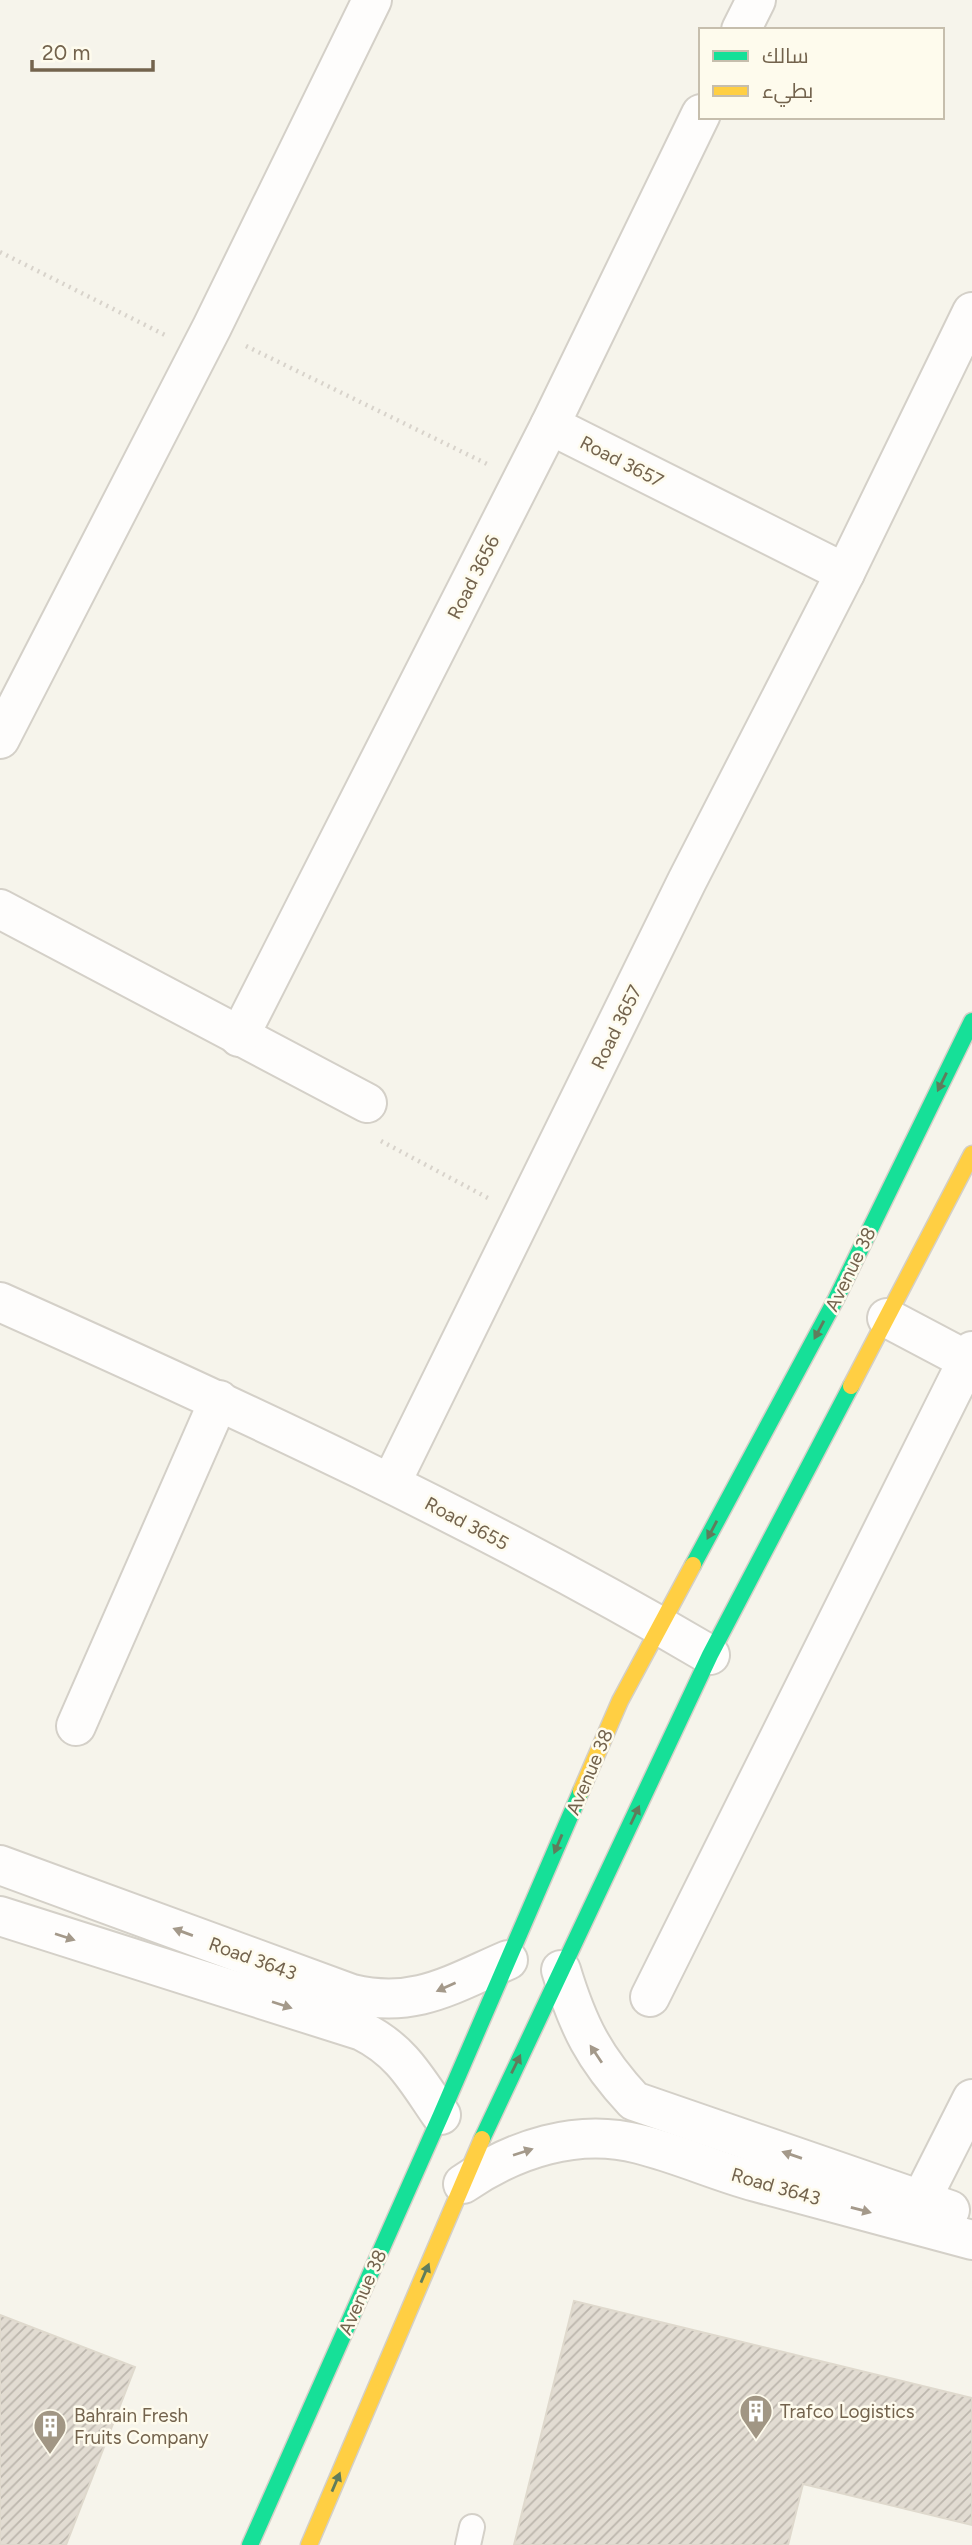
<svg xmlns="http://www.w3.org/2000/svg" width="972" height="2545" viewBox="0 0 972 2545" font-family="Figtree,Cairo,sans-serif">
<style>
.building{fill:url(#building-hatch);stroke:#dfd9cd;stroke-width:2}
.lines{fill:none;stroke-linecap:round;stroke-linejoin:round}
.lane-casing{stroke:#d4d0c8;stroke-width:28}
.street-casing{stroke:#d4d0c8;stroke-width:42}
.fast-casing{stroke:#d4cfc7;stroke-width:19}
.slow-casing{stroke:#d4cfc7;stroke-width:19}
.path{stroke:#d8d3cb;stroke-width:4.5;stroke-dasharray:2 5;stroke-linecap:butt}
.lane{stroke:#fefdfc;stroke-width:24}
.street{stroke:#fefdfc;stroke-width:38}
.fast{stroke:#16e098;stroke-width:16}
.slow{stroke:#ffcf43;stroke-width:16}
.oneway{fill:#607c5c}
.oneway2{fill:#a4998a}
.labels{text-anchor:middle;stroke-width:5;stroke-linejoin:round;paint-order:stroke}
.street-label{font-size:19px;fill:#73634d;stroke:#fefbed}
.poi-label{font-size:19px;fill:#73634d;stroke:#fefbed;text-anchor:start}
</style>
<defs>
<pattern id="building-hatch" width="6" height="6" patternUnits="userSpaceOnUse" patternTransform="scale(1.75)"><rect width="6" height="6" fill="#e2dcd2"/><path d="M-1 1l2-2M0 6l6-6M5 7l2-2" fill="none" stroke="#bcb6ad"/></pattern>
</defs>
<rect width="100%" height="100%" fill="#f6f4eb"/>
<g class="building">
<polygon points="574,2301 972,2398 972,2525 803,2484 788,2545 514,2545"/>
<polygon points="0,2315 135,2367 66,2545 0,2545"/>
</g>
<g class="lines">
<defs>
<polyline id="lane" points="468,2545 472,2527"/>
<g id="street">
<polyline points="741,30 756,0"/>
<polyline points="550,425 845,573"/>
<polyline points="0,739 212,327 372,0"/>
<polyline points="0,909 367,1103"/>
<polyline points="239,1037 550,425 701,114"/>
<path d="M0 1302C242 1410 482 1521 710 1655"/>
<polyline points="887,1318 972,1363"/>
<polyline points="391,1483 687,881 845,573 972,312"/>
<polyline points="76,1726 219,1400"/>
<path d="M0 1865 352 1994C415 2009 452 1984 508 1960"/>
<path d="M0 1916 362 2031C402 2051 416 2079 441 2115"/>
<path d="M561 1970C578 2026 594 2058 634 2101L950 2210"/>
<polyline points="650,1997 972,1351"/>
<path d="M463 2184C514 2149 577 2128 639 2144 679 2154 716 2171 756 2182 828 2202 900 2220 972 2240"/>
<polyline points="921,2200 972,2099"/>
</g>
<g id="fast">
<polyline points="693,1565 836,1299 972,1021"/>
<polyline points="482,2139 710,1655 851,1386"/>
<polyline points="250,2545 441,2115 581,1791"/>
</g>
<g id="slow">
<polyline points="851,1386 972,1154"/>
<polyline points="581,1791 620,1701 693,1565"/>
<polyline points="309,2545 482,2139"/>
</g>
</defs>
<use href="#lane" class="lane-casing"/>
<use href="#street" class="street-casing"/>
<use href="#fast" class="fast-casing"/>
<use href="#slow" class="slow-casing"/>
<g class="path">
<polyline points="0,252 165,335"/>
<polyline points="246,346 487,464"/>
<polyline points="381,1141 488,1198"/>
</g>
<use href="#lane" class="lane"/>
<use href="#street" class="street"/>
<use href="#fast" class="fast"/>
<use href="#slow" class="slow"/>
</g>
<defs><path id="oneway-solid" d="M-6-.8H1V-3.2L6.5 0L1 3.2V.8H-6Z" transform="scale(1.75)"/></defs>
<g class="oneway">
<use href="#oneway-solid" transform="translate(942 1082) rotate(116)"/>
<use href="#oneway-solid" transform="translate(819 1330) rotate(118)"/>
<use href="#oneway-solid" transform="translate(712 1530) rotate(118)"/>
<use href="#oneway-solid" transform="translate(635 1815) rotate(-65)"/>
<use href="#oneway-solid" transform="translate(558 1844) rotate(113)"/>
<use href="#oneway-solid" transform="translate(516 2064) rotate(-64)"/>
<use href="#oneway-solid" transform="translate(425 2273) rotate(-67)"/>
<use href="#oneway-solid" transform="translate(336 2482) rotate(-67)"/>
</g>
<g class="oneway2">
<use href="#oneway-solid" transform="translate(183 1932) rotate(-160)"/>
<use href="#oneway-solid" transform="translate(65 1937) rotate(18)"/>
<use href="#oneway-solid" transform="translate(446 1987) rotate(156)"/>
<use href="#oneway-solid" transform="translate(282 2005) rotate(18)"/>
<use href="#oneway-solid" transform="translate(596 2054) rotate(-124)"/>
<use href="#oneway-solid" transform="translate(523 2152) rotate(-18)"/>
<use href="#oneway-solid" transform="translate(792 2155) rotate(-161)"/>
<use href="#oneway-solid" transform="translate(861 2210) rotate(15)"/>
</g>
<defs>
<symbol id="building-pin" viewBox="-11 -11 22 30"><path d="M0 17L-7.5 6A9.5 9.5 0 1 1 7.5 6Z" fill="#a19684" stroke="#fefbed"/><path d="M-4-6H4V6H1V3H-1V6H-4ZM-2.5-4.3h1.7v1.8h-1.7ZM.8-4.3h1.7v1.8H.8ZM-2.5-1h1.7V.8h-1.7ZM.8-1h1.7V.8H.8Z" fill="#fff"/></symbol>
</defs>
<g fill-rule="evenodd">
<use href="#building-pin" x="737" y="2392" width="38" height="52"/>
<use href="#building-pin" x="31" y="2407" width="38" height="52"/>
</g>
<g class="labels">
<g class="street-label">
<text transform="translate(622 461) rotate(27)" y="7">Road 3657</text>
<text transform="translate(473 577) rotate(-63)" y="7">Road 3656</text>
<text transform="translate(616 1027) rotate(-64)" y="7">Road 3657</text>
<text transform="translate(850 1269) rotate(-64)" y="7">Avenue 38</text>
<text transform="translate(467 1523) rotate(28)" y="7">Road 3655</text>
<text transform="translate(589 1772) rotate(-67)" y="7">Avenue 38</text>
<text transform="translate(253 1958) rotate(20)" y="7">Road 3643</text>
<text transform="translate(776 2186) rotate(16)" y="7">Road 3643</text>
<text transform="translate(362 2292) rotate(-66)" y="7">Avenue 38</text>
</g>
<g class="poi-label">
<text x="780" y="2418">Trafco Logistics</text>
<text x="74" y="2422">Bahrain Fresh<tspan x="74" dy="22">Fruits Company</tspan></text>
</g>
</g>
<rect x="699" y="28" width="245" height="91" fill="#fefbed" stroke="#c6bead" stroke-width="2"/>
<rect x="713" y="51" width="35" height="10" fill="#16e098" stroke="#c6bead" stroke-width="2"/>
<text x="762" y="63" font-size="21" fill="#73634d">سالك</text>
<rect x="713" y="86" width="35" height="10" fill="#ffcf43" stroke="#c6bead" stroke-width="2"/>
<text x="762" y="98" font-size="21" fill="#73634d">بطيء</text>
<path d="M32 60v10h121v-10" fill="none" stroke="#73634d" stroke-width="3.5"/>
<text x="42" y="60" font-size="21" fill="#73634d" stroke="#fefbed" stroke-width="5" paint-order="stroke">20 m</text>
</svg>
